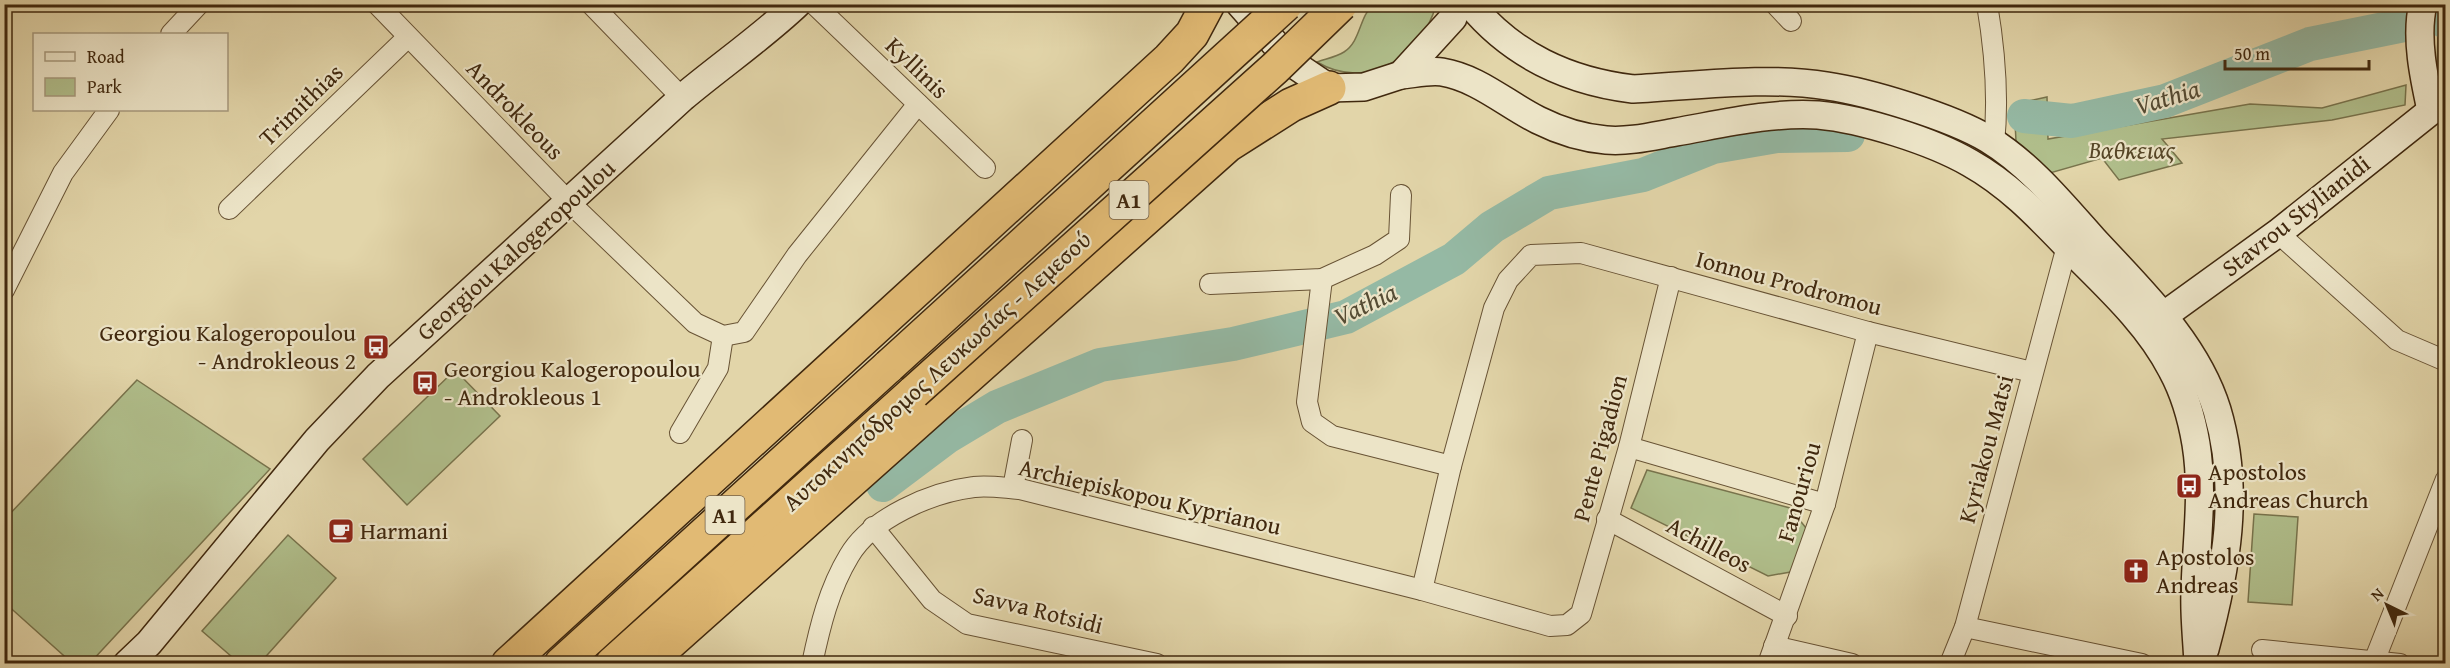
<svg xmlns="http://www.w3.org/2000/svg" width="2450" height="668" viewBox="0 0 2450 668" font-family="'Gentium Book Plus',serif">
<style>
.green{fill:#b0be8b;stroke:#78734c;stroke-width:1.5}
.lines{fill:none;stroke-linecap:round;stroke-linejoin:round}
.river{stroke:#95b9a4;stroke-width:34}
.street-casing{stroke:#685335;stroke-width:22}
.secondary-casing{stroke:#40280e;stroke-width:30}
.highway-casing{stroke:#40280e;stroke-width:36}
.street{stroke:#ece4c7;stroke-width:20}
.secondary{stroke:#ece4c7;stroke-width:27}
.highway{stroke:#e1ba74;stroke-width:33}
.highway-bridge-casing{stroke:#40280e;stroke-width:36;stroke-linecap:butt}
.highway-bridge{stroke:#e1ba74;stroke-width:33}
.labels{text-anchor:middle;stroke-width:4.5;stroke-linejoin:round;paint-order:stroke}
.shield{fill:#ece4c7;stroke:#746046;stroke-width:1.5}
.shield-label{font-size:22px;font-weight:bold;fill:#40280e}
.street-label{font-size:24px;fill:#40280e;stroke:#ece4c7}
.park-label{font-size:24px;font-style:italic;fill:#564627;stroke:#ece4c7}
.poi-label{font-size:24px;fill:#40280e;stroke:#ece4c7;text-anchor:start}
.water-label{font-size:26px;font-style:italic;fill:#554c34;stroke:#ece4c7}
</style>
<rect width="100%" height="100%" fill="#e2d5a9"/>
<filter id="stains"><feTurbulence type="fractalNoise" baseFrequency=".00333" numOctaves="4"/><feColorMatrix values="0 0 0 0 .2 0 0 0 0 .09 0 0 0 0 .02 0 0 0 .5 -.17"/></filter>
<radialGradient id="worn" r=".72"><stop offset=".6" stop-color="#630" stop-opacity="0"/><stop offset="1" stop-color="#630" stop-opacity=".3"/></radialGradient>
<g class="green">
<path d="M1373 5H1436C1422 56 1367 92 1317 62 1325 59 1336 57 1344 52 1361 41 1359 17 1373 5Z"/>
<polygon points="2445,5 2446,5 2445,71 2437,69 2438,32"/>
<polygon points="2406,85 2405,105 2332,120 2162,139 2182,163 2119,180 2102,158 2050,173 2016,141 2014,104 2047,97 2048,139 2250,104 2322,108"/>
<polygon points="455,370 500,416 407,505 363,459"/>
<polygon points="137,380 270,469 90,663 72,663 5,603 5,519"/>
<polygon points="1647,470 1790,508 1806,528 1796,571 1768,576 1631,508"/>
<polygon points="2254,514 2298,517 2292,605 2248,602"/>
<polygon points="288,535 336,578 260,663 239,663 202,631"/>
</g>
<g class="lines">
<g class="river">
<polyline points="2444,21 2446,20"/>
<polyline points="2024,116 2072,121 2165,101 2310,44 2409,24"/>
<polyline points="883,485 947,437 997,407 1100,365 1233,344 1346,317 1454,259 1492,227 1549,193 1643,175 1713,147 1777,136 1848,135"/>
</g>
<defs>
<g id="street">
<polyline points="377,4 568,201 695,323 723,336 744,332 797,255 918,104"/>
<polyline points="591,4 682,98"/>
<polyline points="814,4 985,168"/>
<polyline points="1775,4 1791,21"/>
<path d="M1987 4C1995 51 1999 96 1994 144"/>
<polyline points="171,34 199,4"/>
<polyline points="229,209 408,37"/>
<polyline points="2278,233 2397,340 2446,361"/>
<polyline points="1322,279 1307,402 1312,422 1332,436 1451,466"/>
<polyline points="1210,284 1322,279 1375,255 1399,239 1401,195"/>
<polyline points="4,290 63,173 109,110"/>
<polyline points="680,433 718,368 723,336"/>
<polyline points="1629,447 1825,504"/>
<polyline points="1013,488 1022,440"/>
<polyline points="1607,519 1787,616"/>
<polyline points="873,527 932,600 967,624 1157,664"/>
<polyline points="1422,590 1451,466 1494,308 1508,280 1531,255 1581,253 1868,332 2032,372"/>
<polyline points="1965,627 2142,664"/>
<polyline points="1774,646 1852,664"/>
<polyline points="2262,650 2400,664"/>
<polyline points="2375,659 2446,479"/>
<path d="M812 664C820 626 829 589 849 556 871 518 932 492 974 487 988 485 1005 488 1020 489L1422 590 1550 626 1567 625 1581 614 1629 447 1671 277"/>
<polyline points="1768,664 1825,504 1868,332"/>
<polyline points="1950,664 1965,627 2067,246"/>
</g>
<g id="secondary">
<polyline points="1240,4 1292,63 1329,88 1364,87 1401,75 1453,18 1456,4"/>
<path d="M1470 4C1513 56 1568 81 1633 89 1696 86 1764 76 1827 86 1869 92 1951 117 1988 139 2029 164 2061 203 2093 239 2140 290 2196 342 2217 410 2241 490 2226 571 2205 649"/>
<path d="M2423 4C2415 37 2424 78 2431 110"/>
<path d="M1401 75C1413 74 1430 70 1442 72 1478 78 1506 104 1538 120 1558 130 1582 138 1606 140 1629 142 1653 136 1676 132 1722 124 1771 112 1818 115 1862 119 1932 141 1970 163 2011 186 2041 219 2073 252 2109 288 2149 325 2172 370 2184 392 2192 420 2196 444 2204 493 2196 543 2195 592 2194 616 2197 640 2198 664"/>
<polyline points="2148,327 2278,233 2446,99"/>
<path d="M127 664 149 643 317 440 378 376 682 98C720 66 761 38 797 4"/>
</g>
<g id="highway">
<polyline points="508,664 1169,59 1192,34 1208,4"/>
<polyline points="561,664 889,366"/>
<polyline points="612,664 914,392"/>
<polyline points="646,664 1228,145 1291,105 1329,88"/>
</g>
</defs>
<use href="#street" class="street-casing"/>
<use href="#secondary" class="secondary-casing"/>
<use href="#highway" class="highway-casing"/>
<use href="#street" class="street"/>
<use href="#secondary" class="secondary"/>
<use href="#highway" class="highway"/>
<defs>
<g id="highway-bridge">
<polyline points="889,366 1286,4"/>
<polyline points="914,392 1275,68 1341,4"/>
</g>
</defs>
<use href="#highway-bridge" class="highway-bridge-casing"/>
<use href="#highway-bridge" class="highway-bridge"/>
</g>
<defs>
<symbol id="bus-square" viewBox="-11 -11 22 22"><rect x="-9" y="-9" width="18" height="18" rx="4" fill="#8f2418" stroke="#ece4c7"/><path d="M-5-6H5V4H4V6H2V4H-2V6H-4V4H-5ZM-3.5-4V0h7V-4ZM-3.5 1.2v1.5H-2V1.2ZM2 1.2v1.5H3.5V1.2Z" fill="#fff"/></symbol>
<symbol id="cafe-square" viewBox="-11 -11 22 22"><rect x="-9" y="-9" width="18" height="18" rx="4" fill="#8f2418" stroke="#ece4c7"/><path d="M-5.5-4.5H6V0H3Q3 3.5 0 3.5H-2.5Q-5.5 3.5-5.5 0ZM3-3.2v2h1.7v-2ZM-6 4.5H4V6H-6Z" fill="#fff"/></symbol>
<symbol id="church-square" viewBox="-11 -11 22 22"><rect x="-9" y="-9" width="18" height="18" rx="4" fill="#8f2418" stroke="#ece4c7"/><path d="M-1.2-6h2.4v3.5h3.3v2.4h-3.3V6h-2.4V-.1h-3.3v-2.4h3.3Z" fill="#fff"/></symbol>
</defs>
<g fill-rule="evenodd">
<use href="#bus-square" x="361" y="332" width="30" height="30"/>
<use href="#bus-square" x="410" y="368" width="30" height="30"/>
<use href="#bus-square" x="2174" y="471" width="30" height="30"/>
<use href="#cafe-square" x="326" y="516" width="30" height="30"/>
<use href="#church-square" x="2121" y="556" width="30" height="30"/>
</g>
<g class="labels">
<g class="shield">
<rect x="1109.5" y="181" width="39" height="38" rx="4.5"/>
<rect x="705.5" y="496" width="39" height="38" rx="4.5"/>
</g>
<g class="shield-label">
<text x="1129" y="208">A1</text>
<text x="725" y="523">A1</text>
</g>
<g class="street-label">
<text transform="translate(917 68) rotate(44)" y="8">Kyllinis</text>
<text transform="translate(301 105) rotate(-44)" y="8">Trimithias</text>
<text transform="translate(515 110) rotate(46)" y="8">Androkleous</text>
<text transform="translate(2296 216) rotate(-38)" y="8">Stavrou Stylianidi</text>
<text transform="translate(516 250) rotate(-42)" y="8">Georgiou Kalogeropoulou</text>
<text transform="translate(1789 283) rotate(15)" y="8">Ionnou Prodromou</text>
<text transform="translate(937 371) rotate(-42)" y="8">Αυτοκινητόδρομος Λευκωσίας - Λεμεσού</text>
<text transform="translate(1600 448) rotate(-75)" y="8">Pente Pigadion</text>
<text transform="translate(1986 449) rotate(-75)" y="8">Kyriakou Matsi</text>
<text transform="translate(1799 492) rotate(-74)" y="8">Fanouriou</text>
<text transform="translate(1150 497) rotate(13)" y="8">Archiepiskopou Kyprianou</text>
<text transform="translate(1709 545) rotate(28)" y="8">Achilleos</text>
<text transform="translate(1038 610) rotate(14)" y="8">Savva Rotsidi</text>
</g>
<g class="park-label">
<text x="2132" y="158">Βαθκειας</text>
</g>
<g class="poi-label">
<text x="356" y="341" text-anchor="end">Georgiou Kalogeropoulou<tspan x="356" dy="28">- Androkleous 2</tspan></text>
<text x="444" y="377">Georgiou Kalogeropoulou<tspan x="444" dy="28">- Androkleous 1</tspan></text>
<text x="2208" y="480">Apostolos<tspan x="2208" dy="28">Andreas Church</tspan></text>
<text x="360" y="539">Harmani</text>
<text x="2156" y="565">Apostolos<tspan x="2156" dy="28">Andreas</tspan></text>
</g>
<g class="water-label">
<text transform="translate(2167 97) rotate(-17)" y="9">Vathia</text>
<text transform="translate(1365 304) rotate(-25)" y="9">Vathia</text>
</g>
</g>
<rect width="2450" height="668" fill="none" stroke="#e2d5a9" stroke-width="24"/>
<rect x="6" y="6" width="2438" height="656" fill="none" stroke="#40280e" stroke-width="3"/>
<rect x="12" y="12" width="2426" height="644" fill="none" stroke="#40280e" stroke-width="1.5"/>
<rect x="33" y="33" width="195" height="78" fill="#ece4c7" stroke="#a7997d" stroke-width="1.5"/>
<rect x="45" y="52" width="30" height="9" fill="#ece4c7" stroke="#a7997d" stroke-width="1.5"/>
<text x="87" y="63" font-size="18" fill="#40280e">Road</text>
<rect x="45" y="78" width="30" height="18" fill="#b0be8b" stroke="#a7997d" stroke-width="1.5"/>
<text x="87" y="93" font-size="18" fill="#40280e">Park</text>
<g transform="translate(2387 605) rotate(317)" stroke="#ece4c7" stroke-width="4.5" paint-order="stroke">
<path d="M0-4.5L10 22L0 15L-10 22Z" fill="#40280e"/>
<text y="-9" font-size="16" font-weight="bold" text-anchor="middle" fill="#40280e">N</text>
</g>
<path d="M2225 60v9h144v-9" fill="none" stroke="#40280e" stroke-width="3"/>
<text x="2234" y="60" font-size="18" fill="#40280e" stroke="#ece4c7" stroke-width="4.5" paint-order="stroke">50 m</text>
<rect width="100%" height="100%" filter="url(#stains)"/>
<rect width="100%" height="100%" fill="url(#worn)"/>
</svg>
